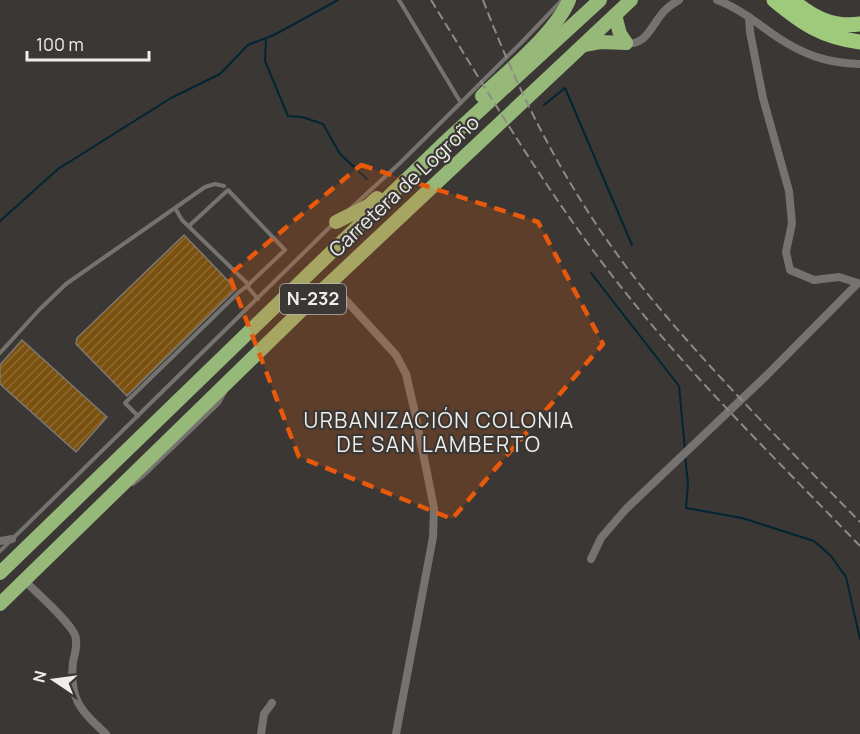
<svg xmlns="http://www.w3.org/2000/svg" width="860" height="734" viewBox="0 0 860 734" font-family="Manrope,sans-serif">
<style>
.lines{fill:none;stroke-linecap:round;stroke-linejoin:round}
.stream{stroke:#022533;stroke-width:2}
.building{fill:url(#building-hatch);stroke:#7c7975;stroke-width:1.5}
.service{stroke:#75736f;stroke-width:4}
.minor{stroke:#75736f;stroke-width:8}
.trunk{stroke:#96b878;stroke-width:14}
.motorway{stroke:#9fca7b;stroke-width:15}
.rail{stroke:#8d8a88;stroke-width:2;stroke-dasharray:9 4.5;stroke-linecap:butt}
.marked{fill:#e8590c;fill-opacity:0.2;stroke:#e8590c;stroke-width:4.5;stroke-dasharray:12 8;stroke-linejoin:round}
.labels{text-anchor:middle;stroke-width:4.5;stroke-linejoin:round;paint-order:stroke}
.shield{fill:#3a3734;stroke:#b9b6b4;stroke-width:1.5}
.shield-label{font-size:18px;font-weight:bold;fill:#efedeb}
.street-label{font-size:20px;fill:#efedeb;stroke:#3a3734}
.neighbourhood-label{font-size:21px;letter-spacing:1.5px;fill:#efedeb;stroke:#3a3734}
</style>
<defs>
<pattern id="building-hatch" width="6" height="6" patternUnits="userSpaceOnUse" patternTransform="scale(1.5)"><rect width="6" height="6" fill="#7b5110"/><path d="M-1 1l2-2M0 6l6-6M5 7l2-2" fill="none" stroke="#8e6a33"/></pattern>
</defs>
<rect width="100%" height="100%" fill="#3a3734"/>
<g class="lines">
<g class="stream">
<polyline points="266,39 265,61 288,116 302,117 323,124 340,154 367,179"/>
<polyline points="544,105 565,88 632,245"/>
<polyline points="0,221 58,169 171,98 220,74 248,45 274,35 338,0"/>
<polyline points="591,273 679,386 685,450"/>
<polyline points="685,455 688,484 686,508 742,518 814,541 831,556 846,577 860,639"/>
</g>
</g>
<g class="building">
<polygon points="184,235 236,289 127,396 76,344 77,338"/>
<polygon points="22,340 107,417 76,452 0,384 0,365"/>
</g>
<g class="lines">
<g class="service">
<polyline points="399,0 461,103"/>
<polyline points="175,208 182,220 249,285"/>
<polyline points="350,209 400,163 523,41 562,0"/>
<polyline points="247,286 258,299"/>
<polyline points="0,353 39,310 66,284 205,187 215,184 224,186"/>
<polyline points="138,416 125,403 238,293 247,286 285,250 228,190 190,225"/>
<polyline points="133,484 142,477 219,403 225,392"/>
<polyline points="0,551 333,224"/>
</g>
<g class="minor">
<path d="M717 0C739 8 758 24 777 37 804 55 827 63 860 64"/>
<path d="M626 43C645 46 651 27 661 15 666 8 672 4 679 0"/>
<polyline points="330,283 396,355 406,374 415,413 434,508 433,537 396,734"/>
<polyline points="0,541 12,539"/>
<polyline points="591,559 601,538 626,509 766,376 858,283 839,277 814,280 790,270 786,252 792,223 789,191 763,98 750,32 749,17"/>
<path d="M24 580C36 592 69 621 75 635 78 643 75 654 73 662 69 699 80 710 106 734"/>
<polyline points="261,734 264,714 272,703"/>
</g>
<g class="trunk">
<polyline points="615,15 620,34 626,43"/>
<polyline points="584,45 600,42 626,43"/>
<path d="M482 96C508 71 556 32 569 0"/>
<polyline points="336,222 368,206 377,198"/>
<polyline points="0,573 442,145 600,0"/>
<polyline points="0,604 314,298 631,0"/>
</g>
<g class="motorway">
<path d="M774 0C803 24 822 37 860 42"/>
<path d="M792 0C812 17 833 28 860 24"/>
</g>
<g class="rail">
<path d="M431 0C492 99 552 201 625 292 697 383 780 463 860 546"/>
<path d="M483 0C521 100 571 197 638 282 706 367 784 444 860 522"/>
</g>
</g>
<path class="marked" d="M361 165 538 222 603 344 452 519 299 457 229 275Z"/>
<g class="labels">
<rect class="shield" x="280" y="284" width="66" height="30" rx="4.5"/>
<g class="shield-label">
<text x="313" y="305">N-232</text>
</g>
<g class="street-label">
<text transform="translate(404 186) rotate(-43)" y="7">Carretera de Logroño</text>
</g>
<g class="neighbourhood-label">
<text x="439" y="428">URBANIZACIÓN COLONIA<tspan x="439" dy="24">DE SAN LAMBERTO</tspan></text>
</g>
</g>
<g transform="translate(54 680) rotate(283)" stroke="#3a3734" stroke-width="4.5" paint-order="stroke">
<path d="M0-4.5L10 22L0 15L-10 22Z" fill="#efedeb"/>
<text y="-9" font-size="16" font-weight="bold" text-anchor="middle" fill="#efedeb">N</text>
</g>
<path d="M27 51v9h122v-9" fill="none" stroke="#efedeb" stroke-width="3"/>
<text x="36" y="51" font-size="18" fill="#efedeb" stroke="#3a3734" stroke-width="4.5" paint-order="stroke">100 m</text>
</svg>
